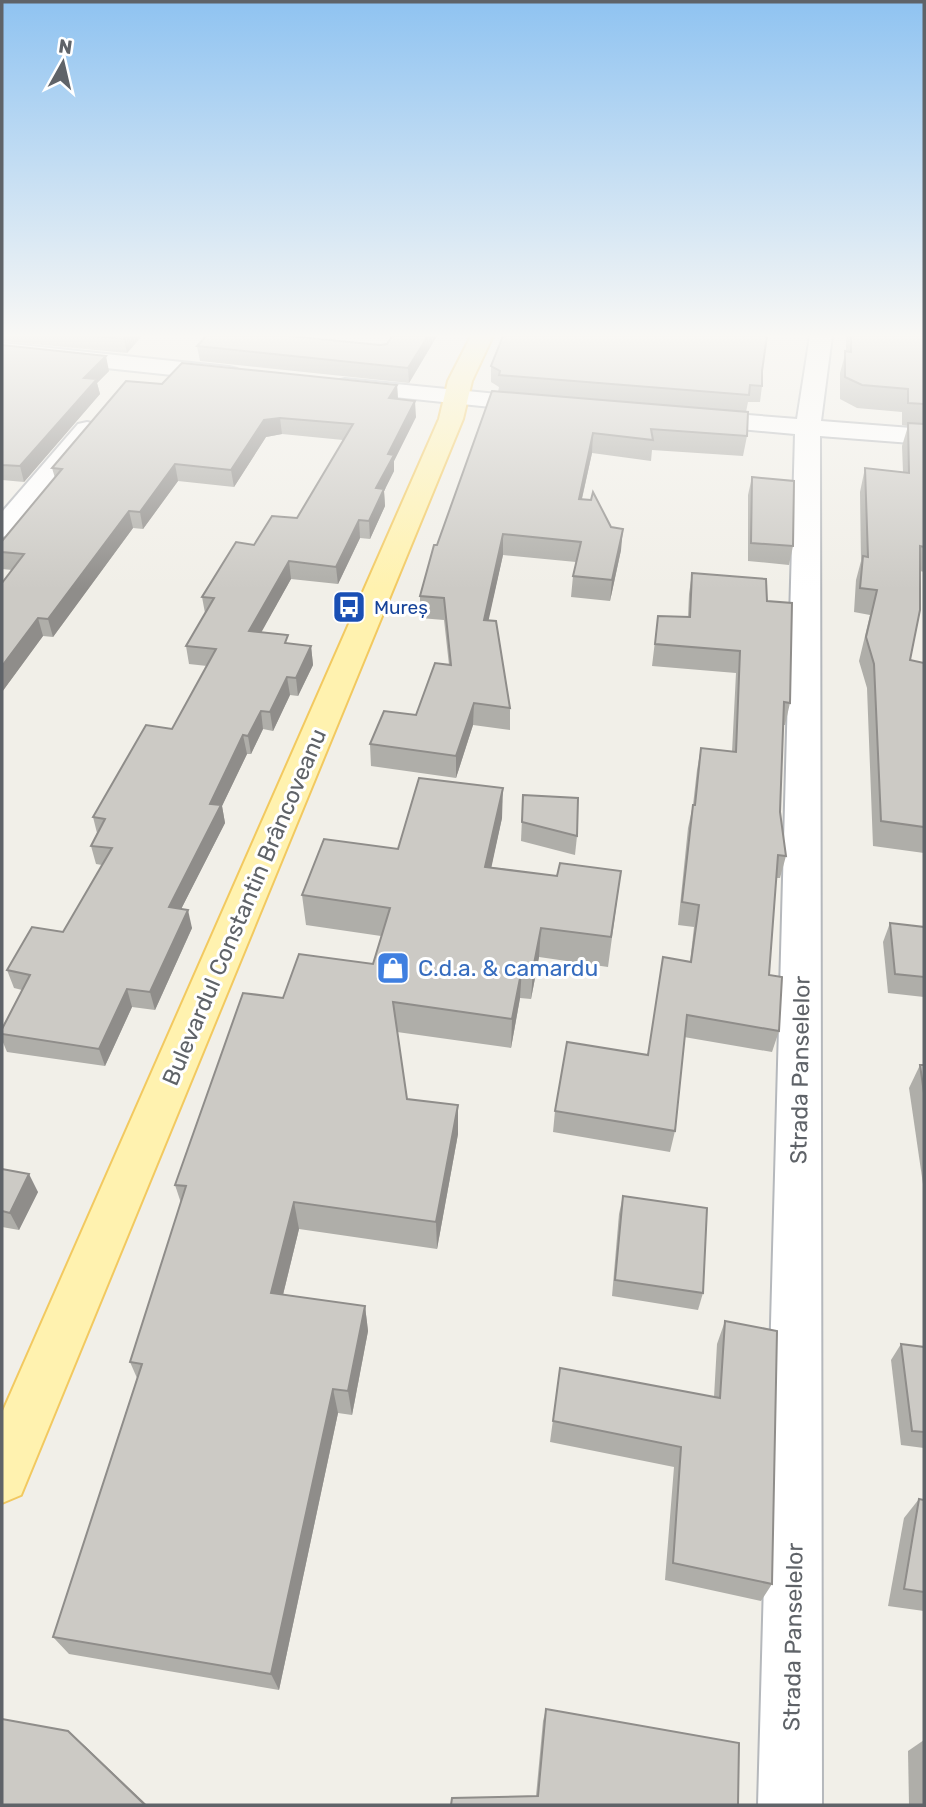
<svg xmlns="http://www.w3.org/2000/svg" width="926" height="1807" viewBox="0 0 926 1807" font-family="Rubik,sans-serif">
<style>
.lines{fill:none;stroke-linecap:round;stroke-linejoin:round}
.minor-casing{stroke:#b5b8bc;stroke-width:4}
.major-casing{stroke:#f2c960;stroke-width:4}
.minor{fill:#fff;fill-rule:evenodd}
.major{fill:#fff2af;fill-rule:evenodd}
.wall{fill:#afaea9}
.shaded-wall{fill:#8f8d8a}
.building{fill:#cccac5;stroke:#8f8d8a;stroke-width:2}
.labels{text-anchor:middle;stroke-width:6;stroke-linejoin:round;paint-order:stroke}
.far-transit-label{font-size:19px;fill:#164399;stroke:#fff;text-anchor:start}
.street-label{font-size:23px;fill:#5f6368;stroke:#fff}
.shop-label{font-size:23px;fill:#366cbe;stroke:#fff;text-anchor:start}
</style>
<rect width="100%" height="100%" fill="#f1efe8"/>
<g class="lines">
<defs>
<g id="minor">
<polygon points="810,336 832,336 821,421 924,429 924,444 820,436 822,1805 758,1805 795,434 697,425 688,423 685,418 688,413 697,411 797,419"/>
<polygon points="2,343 229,367 237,369 241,374 237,379 229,381 2,357"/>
<polygon points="345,379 539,398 548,400 551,405 548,410 539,412 337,391 333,386 337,381"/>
<polygon points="87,422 96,424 99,429 96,434 12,535 2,537 2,512 78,424"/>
</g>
<polygon id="major" points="471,336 493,336 472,381 463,419 21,1495 2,1503 2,1413 439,419 448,381"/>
</defs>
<use href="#minor" class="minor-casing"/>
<use href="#major" class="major-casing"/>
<use href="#minor" class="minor"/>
<use href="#major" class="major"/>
</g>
<g class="wall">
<polygon points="2,336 142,336 127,353 2,341"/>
<polygon points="392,336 437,336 409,383 200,361 197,346 380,345 387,344"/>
<polygon points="846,336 924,336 924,572 920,571 910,660 924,663 924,853 873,846 867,688 859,661 870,615 854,612 856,580 861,561 860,492 865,468 903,472 902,446 908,426 902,425 902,412 857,408 840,399 840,373 846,351"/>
<polygon points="2,345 109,371 97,383 100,394 24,482 2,480"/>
<polygon points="491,366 762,371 762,386 760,402 748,402 746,412 747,436 743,456 652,450 651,461 592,453 582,499 621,550 610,601 571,597 573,576 576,562 503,555 488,620 510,708 510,730 473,725 456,778 371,766 370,744 416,715 449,665 444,620 420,618 420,596 437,545 498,392 499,387 491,382"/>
<polygon points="162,384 397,385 398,399 416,417 394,461 394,471 384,491 385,506 370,539 360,538 338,584 291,579 261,632 289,644 311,646 313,665 298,696 290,695 273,731 263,729 251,754 247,754 222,806 225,823 181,909 192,928 155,1010 132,1007 105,1066 7,1052 2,1040 2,1029 22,990 14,988 7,970 63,932 102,865 96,864 91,846 97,833 93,817 172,729 207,666 189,664 186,646 205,613 202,597 254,545 297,518 343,440 282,434 266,437 234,487 178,481 143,529 133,528 53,637 43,636 2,692 2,583 12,570 2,569 2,541 55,478 52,468"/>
<polygon points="752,477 793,546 789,565 748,561 748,495"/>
<polygon points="692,573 767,601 790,703 785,725 783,725 780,812 786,856 780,878 776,878 769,975 779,1031 772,1052 684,1037 675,1131 670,1152 553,1132 555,1111 648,1055 663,957 690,962 694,927 678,925 688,828 693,805 697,770 701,748 732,752 736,673 652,666 658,616 688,617 689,594"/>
<polygon points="523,795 577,836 575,855 521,841"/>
<polygon points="502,818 491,867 557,876 621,871 608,967 539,957 531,999 520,998 511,1048 397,1032 407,1099 458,1105 458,1134 437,1249 299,1229 283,1295 365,1306 368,1331 352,1415 338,1413 279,1690 69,1654 53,1637 137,1378 130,1362 181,1203 175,1185 283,998 373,964 381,936 306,925 302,895 398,849"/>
<polygon points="890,923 924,927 924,997 888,993 883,942"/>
<polygon points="920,1065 924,1065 924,1191 909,1088"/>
<polygon points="2,1169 38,1192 19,1230 2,1227"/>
<polygon points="623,1196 703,1293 698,1310 612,1296 619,1214"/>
<polygon points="725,1321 772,1584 761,1601 665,1580 674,1467 550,1442 560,1368 714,1397 717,1344"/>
<polygon points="901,1344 924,1347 924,1448 901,1445 891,1360"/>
<polygon points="919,1499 924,1500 924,1611 888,1606 904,1518"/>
<polygon points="546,1709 738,1805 536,1796 543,1721"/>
<polygon points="924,1740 924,1805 909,1805 908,1751"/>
</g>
<g class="shaded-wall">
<polygon points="126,336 142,336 127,353 124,339"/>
<polygon points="428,336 437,336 409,383 408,368"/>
<polygon points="106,356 109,371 97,383 100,394 24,482 20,466 84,378"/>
<polygon points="397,385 398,401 389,398"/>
<polygon points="415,401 416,417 394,461 394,471 384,491 385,506 370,539 369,521 376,488 388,454"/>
<polygon points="280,418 282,434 266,437 234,487 231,470 264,420"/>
<polygon points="593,433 592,453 577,520 579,499"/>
<polygon points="175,464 178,481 143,529 140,512"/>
<polygon points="129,511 133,528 53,637 48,619"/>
<polygon points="359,520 360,538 338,584 336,567"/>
<polygon points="623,529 621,550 610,601 612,580"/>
<polygon points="503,534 503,555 484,641 484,620"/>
<polygon points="289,561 291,579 252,649 249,631"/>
<polygon points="38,618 43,636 2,692 2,666"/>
<polygon points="311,646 313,665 298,696 296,678"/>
<polygon points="287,677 290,695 273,731 270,712"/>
<polygon points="474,703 473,725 456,778 456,756"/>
<polygon points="261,711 263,729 251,754 248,736"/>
<polygon points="243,735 247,754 222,806 225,823 173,925 169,907 210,804"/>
<polygon points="503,788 502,818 485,897 485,867"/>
<polygon points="188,910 192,928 155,1010 150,992"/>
<polygon points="541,928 539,957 531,999 533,969"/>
<polygon points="522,968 520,998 511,1048 512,1019"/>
<polygon points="127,989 132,1007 105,1066 99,1049"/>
<polygon points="458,1105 458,1134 437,1249 436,1222"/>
<polygon points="29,1174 38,1192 19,1230 10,1213"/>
<polygon points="294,1202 299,1229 277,1319 271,1293"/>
<polygon points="365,1306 368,1331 352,1415 348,1391"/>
<polygon points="333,1389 338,1413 279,1690 271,1674"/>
<polygon points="68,1731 86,1747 147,1805 145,1805"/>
</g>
<g class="building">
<polygon points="94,336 126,336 124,339"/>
<polygon points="206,336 289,336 380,345 387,344 392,336 428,336 408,368 197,346"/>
<polygon points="503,336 767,336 762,371 762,386 750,385 749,395 499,375 500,371 491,366"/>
<polygon points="851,336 924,336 924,404 908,403 908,389 862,385 845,377 845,351 851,352"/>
<polygon points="2,345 106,356 84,378 97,379 20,466 2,465"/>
<polygon points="182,363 397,385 389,398 415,401 388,454 394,455 376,488 384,489 369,521 359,520 336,567 289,561 249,631 288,635 285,643 311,646 296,678 287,677 270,712 261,711 248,736 243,735 210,804 221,805 169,907 188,910 150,992 127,989 99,1049 2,1034 2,1029 30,975 7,970 32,927 63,932 112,848 91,846 105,819 93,817 146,725 172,729 216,649 186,646 214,598 202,597 236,542 254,545 272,516 297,518 353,424 280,418 264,420 231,470 175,464 140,512 129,511 48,619 38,618 2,666 2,583 24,554 2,552 2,541 62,469 52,468 126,381 162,384"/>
<polygon points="492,391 748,412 747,436 651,429 653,440 593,433 579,499 591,500 593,492 611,527 623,529 612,580 573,576 581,542 503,534 484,620 496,621 510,708 474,703 456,756 370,744 384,711 416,715 435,663 451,665 444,598 420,596 434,545 437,545"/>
<polygon points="908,423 924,424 924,547 920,546 920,610 910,660 924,663 924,827 881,821 874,664 866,637 877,590 860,588 863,556 868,557 865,468 909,473"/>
<polygon points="752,477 794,481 793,546 751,543"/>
<polygon points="692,573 766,579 767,601 792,603 790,703 784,702 780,812 786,856 778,855 769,975 782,977 779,1031 687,1015 675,1131 555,1111 567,1042 648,1055 663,957 691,962 699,905 682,902 693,805 695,805 701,748 736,752 740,651 655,644 658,616 690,617"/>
<polygon points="419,778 503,788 485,867 557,876 560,863 621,871 611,937 541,928 533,969 522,968 512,1019 393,1002 407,1099 458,1105 436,1222 294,1202 271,1293 365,1306 348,1391 333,1389 271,1674 53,1637 142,1364 130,1362 186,1186 175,1185 243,993 283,998 299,954 373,964 390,908 302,895 324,839 398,849"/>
<polygon points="523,795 578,798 577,836 522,822"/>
<polygon points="890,923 924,927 924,977 895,974"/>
<polygon points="920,1065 924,1065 924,1093"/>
<polygon points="2,1169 29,1174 10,1213 2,1211"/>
<polygon points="623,1196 707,1208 703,1293 615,1280"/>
<polygon points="725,1321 777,1331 772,1584 673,1563 681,1447 553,1421 560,1368 720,1398"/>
<polygon points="901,1344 924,1347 924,1432 912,1431"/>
<polygon points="919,1499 924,1500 924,1592 904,1589"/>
<polygon points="546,1709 739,1743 738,1805 451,1805 452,1798 538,1796"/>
<polygon points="2,1719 68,1731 145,1805 2,1805"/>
</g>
<linearGradient id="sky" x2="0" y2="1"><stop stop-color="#8fc3f1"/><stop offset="0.57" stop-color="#f9f8f5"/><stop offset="1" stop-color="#f9f8f5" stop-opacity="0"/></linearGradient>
<rect width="926" height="589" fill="url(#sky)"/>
<defs>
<symbol id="bus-square" viewBox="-11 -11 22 22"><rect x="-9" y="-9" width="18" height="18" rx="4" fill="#1a4fb4" stroke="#fff"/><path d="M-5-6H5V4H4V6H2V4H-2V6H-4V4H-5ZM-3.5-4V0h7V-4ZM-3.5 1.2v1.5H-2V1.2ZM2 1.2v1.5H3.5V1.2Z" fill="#fff"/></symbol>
<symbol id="shop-square" viewBox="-11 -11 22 22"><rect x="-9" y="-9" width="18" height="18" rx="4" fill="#3f7fe0" stroke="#fff"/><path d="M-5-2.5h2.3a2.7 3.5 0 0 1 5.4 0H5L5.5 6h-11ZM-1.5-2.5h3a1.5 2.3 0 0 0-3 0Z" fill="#fff"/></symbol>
</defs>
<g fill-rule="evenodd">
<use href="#bus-square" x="330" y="588" width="38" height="38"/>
<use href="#shop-square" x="374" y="949" width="38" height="38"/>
</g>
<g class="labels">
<g class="far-transit-label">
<text x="374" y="614">Mureș</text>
</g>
<g class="street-label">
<text transform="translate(244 907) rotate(-67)" y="8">Bulevardul Constantin Brâncoveanu</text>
<text transform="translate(800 1070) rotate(-89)" y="8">Strada Panselelor</text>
<text transform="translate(793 1637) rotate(-89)" y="8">Strada Panselelor</text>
</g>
<g class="shop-label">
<text x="418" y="976">C.d.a. &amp; camardu</text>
</g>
</g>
<rect width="926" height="1807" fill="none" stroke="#5f6368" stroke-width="7"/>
<g transform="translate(63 63) rotate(8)" stroke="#ffffff" stroke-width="5" paint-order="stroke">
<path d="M0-5L12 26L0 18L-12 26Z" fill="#5f6368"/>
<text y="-10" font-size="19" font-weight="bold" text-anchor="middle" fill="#5f6368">N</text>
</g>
</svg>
